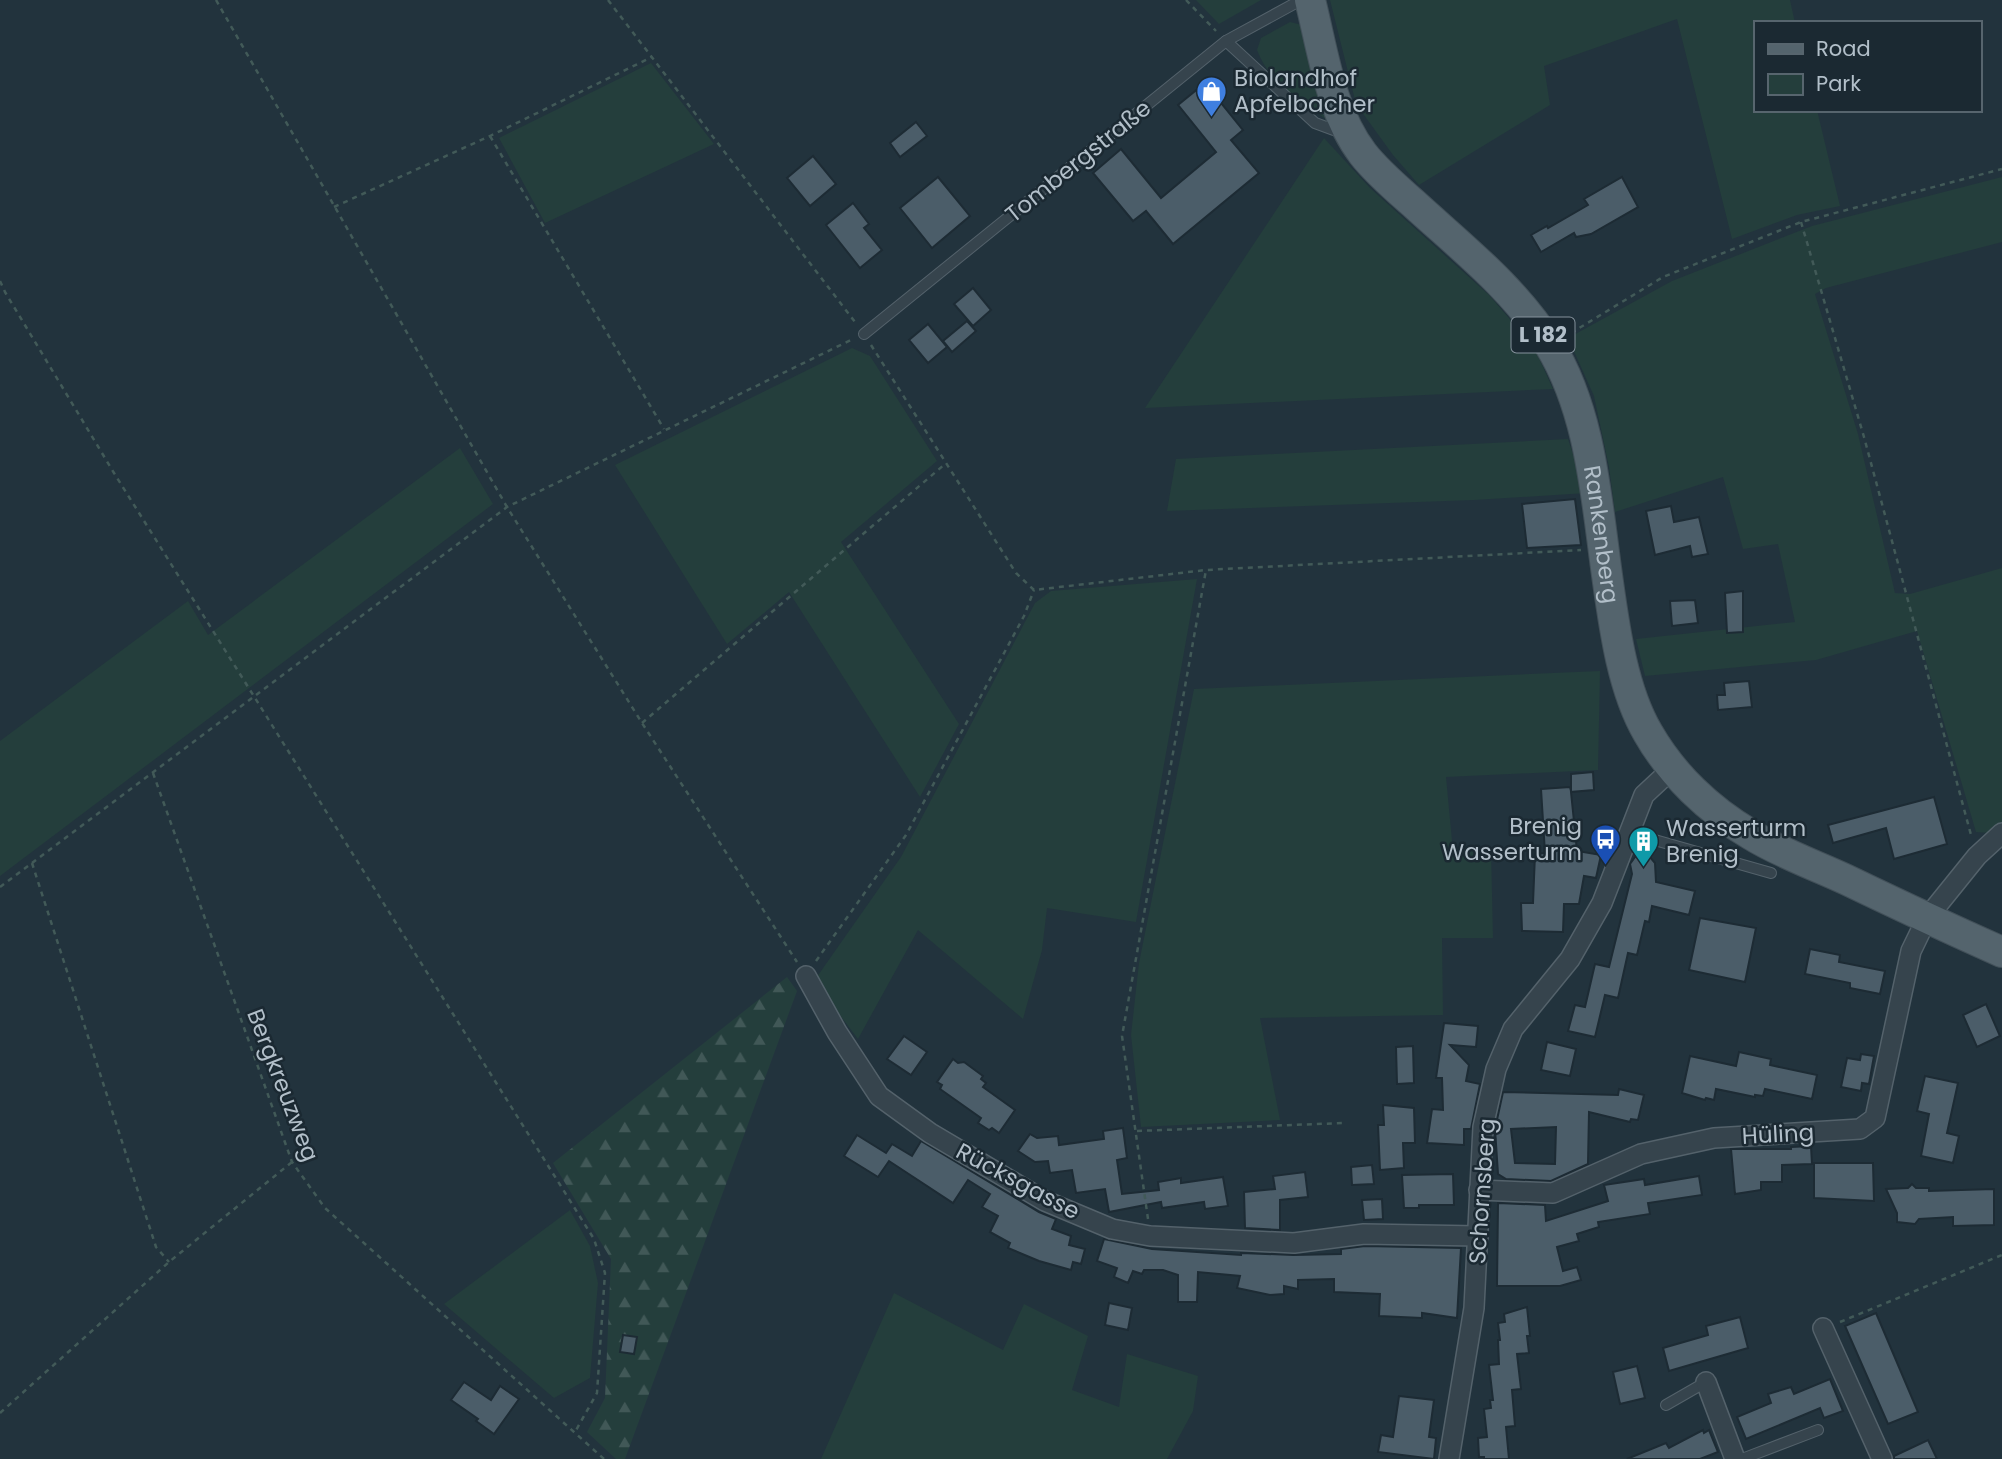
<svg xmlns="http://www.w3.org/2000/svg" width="2002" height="1459" viewBox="0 0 2002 1459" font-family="Poppins,sans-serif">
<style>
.green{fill:#243e3c}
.forest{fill:url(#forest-firs)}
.building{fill:#4b5d69;stroke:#1d2b34;stroke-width:2;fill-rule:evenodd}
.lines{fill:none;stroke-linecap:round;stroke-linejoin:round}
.lane-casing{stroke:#54626b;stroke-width:12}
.street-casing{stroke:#54626b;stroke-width:22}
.primary-casing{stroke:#425059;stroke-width:32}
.path{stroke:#425a58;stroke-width:2.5;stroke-dasharray:5 5;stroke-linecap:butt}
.lane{stroke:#36444d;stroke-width:10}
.street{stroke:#36444d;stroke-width:19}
.primary{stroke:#54646d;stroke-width:30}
.labels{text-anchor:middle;stroke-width:5;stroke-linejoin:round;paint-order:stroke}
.shield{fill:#1b2932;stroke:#85929c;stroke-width:2}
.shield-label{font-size:21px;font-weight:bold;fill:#b2bfc9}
.poi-label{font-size:23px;fill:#b2bfc9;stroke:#1b2932;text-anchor:start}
.street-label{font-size:23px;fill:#b2bfc9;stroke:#1b2932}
</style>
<defs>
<pattern id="forest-firs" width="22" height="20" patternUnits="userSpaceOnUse" patternTransform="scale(1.75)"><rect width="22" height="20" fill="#243e3c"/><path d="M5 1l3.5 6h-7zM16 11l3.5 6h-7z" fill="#415857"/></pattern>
</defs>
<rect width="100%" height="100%" fill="#22333d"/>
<g class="green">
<polygon points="1196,0 1261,0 1219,24"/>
<polygon points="1330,0 1790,0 1795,23 1755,23 1755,110 1817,110 1840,206 1797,215 1732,239 1677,19 1544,66 1550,105 1419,185 1393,155 1356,104"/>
<path d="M1290 22 1302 25 1328 118 1326 119C1298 101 1269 82 1257 50L1261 38Z"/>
<polygon points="651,63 714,144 545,223 499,138"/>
<polygon points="1324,138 1370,188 1489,295 1534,347 1553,389 1145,408"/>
<polygon points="2002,177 2002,242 1826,288 1815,294 1858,434 1895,593 1910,594 2002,568 2002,822 1990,833 1976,832 1917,631 1816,660 1645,676 1636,639 1795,622 1778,544 1743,549 1723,477 1615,512 1609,467 1594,396 1568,338 1672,281 1812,226"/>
<polygon points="852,348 870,356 937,461 841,542 959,724 920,797 789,592 727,644 615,465"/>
<polygon points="1568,439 1586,493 1474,500 1167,511 1176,459"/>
<polygon points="460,448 493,504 0,876 0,741 188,601 208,635"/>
<polygon points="1197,579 1136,922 1047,908 1042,950 1023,1019 918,930 858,1039 814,981 901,857 1035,603 1051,591"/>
<polygon points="1600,671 1598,770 1446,777 1453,851 1491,849 1493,938 1442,938 1443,1015 1260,1018 1280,1120 1141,1127 1131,1035 1139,963 1194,689"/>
<polygon points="570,1210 590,1246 598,1283 590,1378 554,1398 444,1304"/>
<polygon points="894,1293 1003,1350 1024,1304 1088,1336 1072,1390 1119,1407 1127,1354 1198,1376 1193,1411 1167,1459 821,1459"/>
</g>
<polygon class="forest" points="787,977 797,991 625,1459 616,1459 587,1432 605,1398 611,1259 553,1163"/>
<g class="building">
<polygon points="1205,83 1243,130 1231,140 1259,173 1173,244 1146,211 1133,221 1093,173 1121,149 1161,198 1216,152 1178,105"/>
<polygon points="916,122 927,136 900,157 890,143"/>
<polygon points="813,156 836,184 810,206 787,178"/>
<polygon points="938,177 970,216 932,248 900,208"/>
<polygon points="1622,177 1638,207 1591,234 1576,237 1574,233 1541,252 1531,235 1547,226 1548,228 1588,205 1584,199"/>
<polygon points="853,203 869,224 864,228 882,250 860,268 826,225"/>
<polygon points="973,288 991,310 973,326 954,304"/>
<polygon points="967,321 976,331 952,352 943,341"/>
<polygon points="928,324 947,347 928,363 909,340"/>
<polygon points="1575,499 1581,545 1527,548 1522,504"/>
<polygon points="1671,506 1674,522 1699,517 1708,554 1692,557 1690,546 1655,555 1646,511"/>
<polygon points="1743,591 1743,632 1727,633 1725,593"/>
<polygon points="1695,600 1698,623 1672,626 1670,601"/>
<polygon points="1749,681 1752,707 1718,710 1717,695 1725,695 1724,683"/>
<polygon points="1593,772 1594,790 1571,792 1577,851 1601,855 1596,878 1584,876 1579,904 1564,904 1563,932 1522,931 1521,903 1533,903 1535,854 1545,853 1541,789 1570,787 1571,791 1571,774"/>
<polygon points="1934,797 1947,844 1894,859 1886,828 1833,843 1828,825"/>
<polygon points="1643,854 1650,857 1655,863 1656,882 1695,891 1689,915 1652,906 1649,922 1645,921 1637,955 1628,953 1618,998 1605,995 1595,1037 1568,1031 1575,1005 1585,1007 1595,964 1609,967 1632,874 1630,864 1635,857"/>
<polygon points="1700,918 1756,928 1745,982 1689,970"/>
<polygon points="1810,949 1840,955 1839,962 1885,971 1880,994 1850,988 1850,983 1805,974"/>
<polygon points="1986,1004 2000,1036 1977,1047 1963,1015"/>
<polygon points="1444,1023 1478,1026 1476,1047 1450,1045 1469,1065 1466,1081 1480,1084 1471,1129 1464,1129 1464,1145 1427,1143 1432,1109 1443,1110 1442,1078 1436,1078"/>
<polygon points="904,1036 927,1052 911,1075 887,1059"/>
<polygon points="1547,1042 1576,1049 1570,1076 1541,1070"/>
<polygon points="1413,1046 1414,1083 1397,1084 1396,1047"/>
<polygon points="1739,1052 1771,1059 1770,1065 1817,1075 1812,1099 1765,1089 1763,1096 1755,1095 1755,1097 1716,1089 1714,1100 1706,1098 1705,1100 1682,1093 1690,1056 1736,1066"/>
<polygon points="1861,1054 1874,1056 1869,1084 1862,1083 1861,1091 1841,1087 1847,1058 1860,1060"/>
<polygon points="953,1059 958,1063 964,1062 983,1076 981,1079 986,1083 983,1087 1015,1110 999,1133 992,1128 989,1130 978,1123 981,1118 940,1089 942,1085 937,1082"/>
<polygon points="1925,1076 1958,1083 1947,1133 1959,1136 1953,1163 1921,1156 1929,1114 1917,1111"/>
<path d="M1619 1089 1644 1095 1638 1120 1631 1119 1630 1122 1589 1112 1588 1164 1551 1181 1506 1179 1498 1174 1495 1129 1503 1092 1618 1095ZM1556 1127 1555 1164 1515 1163 1511 1129Z"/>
<polygon points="1383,1105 1414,1108 1415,1143 1403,1143 1404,1168 1380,1170 1378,1125 1384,1125"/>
<polygon points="1123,1128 1127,1158 1117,1160 1122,1194 1159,1190 1158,1182 1181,1178 1181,1183 1223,1177 1228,1206 1205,1209 1204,1202 1162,1208 1161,1202 1109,1212 1105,1189 1076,1193 1072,1170 1050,1173 1048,1161 1035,1162 1018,1151 1030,1134 1037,1138 1058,1136 1059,1145 1104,1139 1103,1131"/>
<polygon points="857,1135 886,1153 892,1144 912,1156 921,1141 1039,1212 1056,1219 1052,1229 1071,1236 1069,1245 1085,1249 1081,1264 1073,1262 1071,1270 1039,1261 1008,1248 1010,1243 990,1232 998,1216 982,1207 990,1194 968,1180 953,1203 889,1161 878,1177 844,1156"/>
<polygon points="1811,1146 1812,1164 1782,1165 1782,1182 1761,1182 1761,1190 1735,1194 1731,1149 1791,1149 1791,1147"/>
<polygon points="1814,1163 1873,1163 1874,1201 1814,1198"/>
<polygon points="1372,1165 1374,1184 1352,1185 1351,1167"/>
<polygon points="1305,1172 1308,1197 1280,1200 1280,1230 1245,1228 1244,1192 1275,1189 1273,1176"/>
<polygon points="1453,1174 1454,1205 1419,1205 1419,1208 1404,1208 1402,1175"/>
<polygon points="1699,1176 1702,1195 1648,1203 1650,1214 1598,1222 1599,1227 1577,1234 1579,1241 1557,1247 1563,1271 1577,1267 1581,1280 1560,1286 1497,1286 1498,1203 1545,1205 1546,1221 1608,1201 1604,1185 1644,1179 1645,1185"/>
<polygon points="1912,1184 1916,1188 1929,1188 1929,1191 1994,1189 1994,1225 1953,1226 1953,1217 1919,1219 1915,1224 1897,1222 1897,1213 1886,1189 1908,1188"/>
<polygon points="1382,1199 1383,1219 1364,1220 1362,1200"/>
<polygon points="1104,1239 1152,1249 1241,1255 1241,1253 1293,1255 1341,1254 1341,1249 1365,1246 1461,1248 1457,1318 1422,1313 1422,1318 1379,1316 1380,1294 1334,1292 1334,1279 1298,1280 1298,1289 1284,1286 1284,1294 1270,1295 1237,1288 1240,1276 1198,1272 1197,1302 1178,1302 1178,1275 1163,1270 1144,1270 1142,1274 1133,1271 1128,1283 1114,1277 1117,1268 1097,1261"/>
<polygon points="1109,1303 1132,1308 1128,1330 1105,1325"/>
<polygon points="1527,1307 1530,1336 1527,1336 1529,1353 1517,1354 1521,1389 1512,1390 1515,1426 1506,1427 1509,1459 1484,1459 1484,1457 1479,1457 1478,1438 1487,1437 1484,1409 1491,1408 1490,1400 1493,1400 1489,1365 1499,1364 1498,1340 1500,1340 1498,1323 1505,1322 1504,1314"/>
<polygon points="1876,1313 1918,1412 1888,1424 1845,1326"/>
<polygon points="1740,1317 1748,1348 1669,1371 1663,1348 1708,1335 1706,1326"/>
<polygon points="623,1335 637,1337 634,1354 620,1352"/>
<polygon points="1637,1366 1645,1398 1620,1404 1613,1372"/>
<polygon points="1830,1379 1843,1411 1824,1418 1820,1408 1746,1439 1737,1417 1771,1403 1768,1394 1791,1387 1794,1394"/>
<polygon points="464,1382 491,1400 500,1386 519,1399 494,1434 476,1421 478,1419 451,1400"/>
<polygon points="1399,1396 1434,1400 1429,1437 1436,1438 1434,1459 1378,1452 1381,1435 1393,1437"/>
<polygon points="1703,1430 1704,1433 1709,1430 1718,1452 1700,1459 1627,1459 1666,1443 1669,1448"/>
<polygon points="1928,1440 1937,1459 1894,1459 1894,1456"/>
</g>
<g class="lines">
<defs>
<g id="lane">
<polyline points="1226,41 1315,123 1334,130 1343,130"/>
<polyline points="864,334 1226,41 1301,0"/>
<polyline points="1630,833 1771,873"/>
<polyline points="1666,1405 1706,1382"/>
<polyline points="1742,1459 1818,1430"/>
</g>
<g id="street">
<polyline points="806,976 837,1032 879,1096 930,1133 1045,1201 1112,1229 1150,1236 1294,1243 1364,1234 1478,1236"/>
<polyline points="1479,1190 1553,1193 1641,1154 1714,1138 1860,1129 1875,1118 1911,951 1927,918 1977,856 2002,833"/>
<polyline points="1823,1328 1882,1459"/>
<polyline points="1706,1382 1735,1459"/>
<polyline points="1449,1459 1474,1308 1483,1127 1496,1069 1513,1029 1570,959 1602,903 1644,795 1672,769"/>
</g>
<g id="primary">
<path id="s1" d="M1310 0C1323 51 1330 111 1363 154 1377 172 1396 188 1413 203 1461 247 1514 288 1549 344 1591 412 1596 497 1607 575 1614 625 1622 689 1648 733 1672 775 1709 810 1750 834 1780 853 1815 865 1847 880 1899 905 1950 929 2002 952"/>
</g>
</defs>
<use href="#lane" class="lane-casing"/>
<use href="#street" class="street-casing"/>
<use href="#primary" class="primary-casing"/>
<g class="path">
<polyline points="216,0 507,507 642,723 797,962"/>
<polyline points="608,0 855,322"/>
<polyline points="1186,0 1216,31"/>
<polyline points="490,136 664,429"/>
<polyline points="334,207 490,136 652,57"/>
<polyline points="1801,222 1864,437 1971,835"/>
<polyline points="0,281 5,292 114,473 594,1239 605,1273 597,1393 575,1432"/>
<polyline points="1571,333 1663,277 1801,222 2002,169"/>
<polyline points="871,345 1016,573 1034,590 1206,570 1581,550"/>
<polyline points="642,723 945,464"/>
<polyline points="153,773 292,1162 325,1208 604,1459"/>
<polyline points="32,863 156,1247 169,1262"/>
<polyline points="0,887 507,507 851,340"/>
<polyline points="816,961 906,835 1024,616 1034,590"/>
<polyline points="1137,1131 1343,1123"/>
<polyline points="1148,1219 1122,1036 1206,570"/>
<polyline points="1840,1322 2002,1255"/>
<polyline points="0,1413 169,1262 292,1162"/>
</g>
<use href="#lane" class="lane"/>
<use href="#street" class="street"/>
<use href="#primary" class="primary"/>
</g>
<defs>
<symbol id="shop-pin" viewBox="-11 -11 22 30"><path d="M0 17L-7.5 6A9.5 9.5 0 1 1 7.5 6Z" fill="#3f7fe0" stroke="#1b2932"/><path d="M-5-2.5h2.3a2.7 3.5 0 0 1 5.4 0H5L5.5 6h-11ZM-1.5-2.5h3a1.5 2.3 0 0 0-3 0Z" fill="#fff"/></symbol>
<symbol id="bus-pin" viewBox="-11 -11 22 30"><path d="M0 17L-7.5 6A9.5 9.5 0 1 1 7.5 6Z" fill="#1a4fb4" stroke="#1b2932"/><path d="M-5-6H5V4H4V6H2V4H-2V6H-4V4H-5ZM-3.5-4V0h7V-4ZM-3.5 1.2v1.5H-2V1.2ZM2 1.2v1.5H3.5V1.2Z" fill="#fff"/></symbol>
<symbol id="building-pin" viewBox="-11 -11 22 30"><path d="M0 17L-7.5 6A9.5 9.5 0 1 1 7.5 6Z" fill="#0f9aa8" stroke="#1b2932"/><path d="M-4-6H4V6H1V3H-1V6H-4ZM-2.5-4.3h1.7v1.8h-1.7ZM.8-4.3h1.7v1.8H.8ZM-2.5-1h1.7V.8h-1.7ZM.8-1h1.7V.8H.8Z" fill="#fff"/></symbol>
</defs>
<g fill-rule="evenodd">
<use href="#shop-pin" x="1194" y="74" width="35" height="47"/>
<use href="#bus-pin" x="1588" y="822" width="35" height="47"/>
<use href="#building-pin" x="1626" y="824" width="35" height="47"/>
</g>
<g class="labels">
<rect class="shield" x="1511.5" y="317.5" width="63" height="35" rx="5"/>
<g class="shield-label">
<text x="1543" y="342">L 182</text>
</g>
<g class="poi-label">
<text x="1234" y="86">Biolandhof<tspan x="1234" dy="26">Apfelbacher</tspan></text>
<text x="1582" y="834" text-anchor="end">Brenig<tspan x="1582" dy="26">Wasserturm</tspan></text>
<text x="1666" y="836">Wasserturm<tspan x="1666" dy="26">Brenig</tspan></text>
</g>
<g class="street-label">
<text transform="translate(1078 161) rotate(-39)" y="8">Tombergstraße</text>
<text dy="8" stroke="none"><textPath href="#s1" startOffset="630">Rankenberg</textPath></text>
<text transform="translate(283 1085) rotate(69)" y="8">Bergkreuzweg</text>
<text transform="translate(1778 1134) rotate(-3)" y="8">Hüling</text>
<text transform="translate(1018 1181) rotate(28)" y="8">Rücksgasse</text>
<text transform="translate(1482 1191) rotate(-86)" y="8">Schornsberg</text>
</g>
</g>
<rect x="1754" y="21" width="228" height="91" fill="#1b2932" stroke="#57656e" stroke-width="2"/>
<rect x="1768" y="44" width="35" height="10" fill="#54646d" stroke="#57656e" stroke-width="2"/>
<text x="1816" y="56" font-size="21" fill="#b2bfc9">Road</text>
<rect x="1768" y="74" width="35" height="21" fill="#243e3c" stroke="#57656e" stroke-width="2"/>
<text x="1816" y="91" font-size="21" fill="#b2bfc9">Park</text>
</svg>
